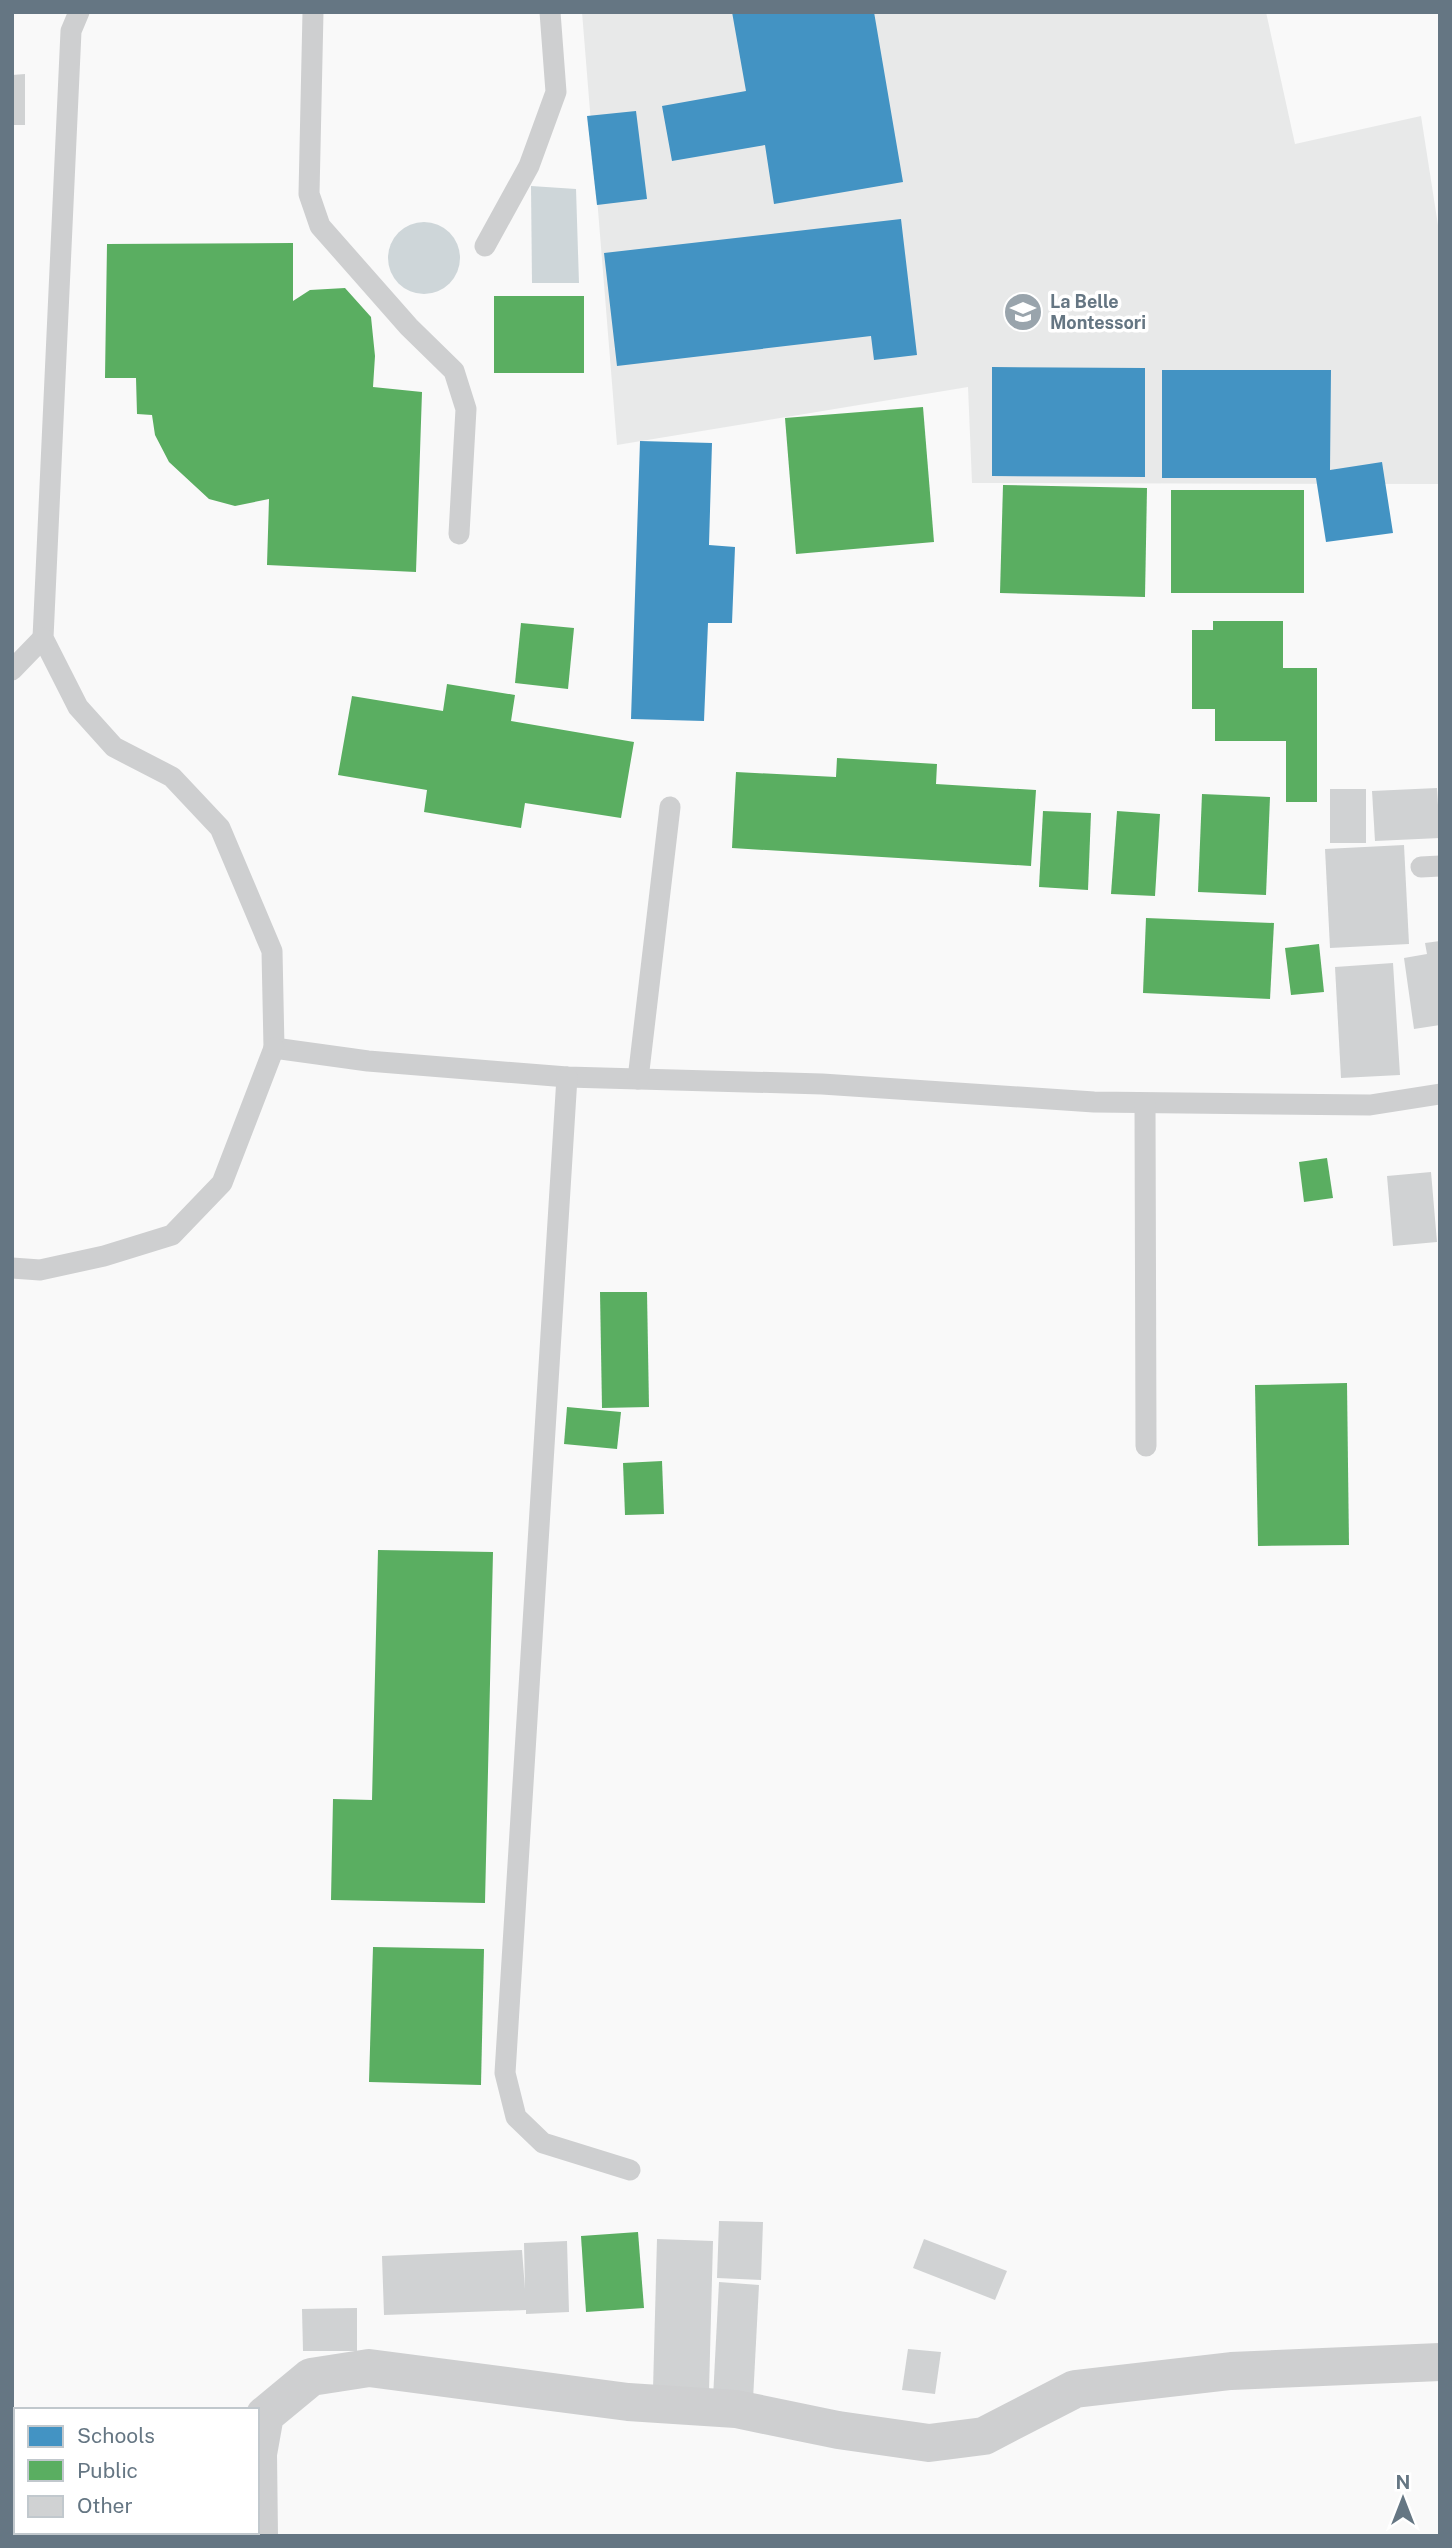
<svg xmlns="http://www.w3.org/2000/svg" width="1452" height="2548" viewBox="0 0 1452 2548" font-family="'Public Sans',sans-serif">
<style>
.built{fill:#e8e9e9}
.water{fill:#ced6d9}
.schools{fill:#4393c3}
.public{fill:#5aae61}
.building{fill:#d0d2d3}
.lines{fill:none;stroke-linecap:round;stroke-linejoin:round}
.lane{stroke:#cecfd0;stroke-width:21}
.street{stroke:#cecfd0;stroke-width:38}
.labels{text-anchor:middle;stroke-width:7;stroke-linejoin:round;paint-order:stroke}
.poi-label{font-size:18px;font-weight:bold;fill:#657683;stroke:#fff;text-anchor:start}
</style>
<rect width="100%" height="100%" fill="#f9f9f9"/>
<polygon class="built" points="582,12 1266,12 1295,144 1421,116 1440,238 1440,484 972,483 968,387 617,445"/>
<g class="water">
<polygon points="531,186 576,189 579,283 532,283"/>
<circle cx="424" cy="258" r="36"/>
</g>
<g class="schools">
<polygon points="732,12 874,12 903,182 774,204 765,145 672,161 662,106 746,91"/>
<polygon points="636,111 647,199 597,205 587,116"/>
<polygon points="901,219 917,355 874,360 871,336 617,366 604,253"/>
<polygon points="992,367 1145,368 1145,477 992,476"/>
<polygon points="1162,370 1331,370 1330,470 1382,462 1393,533 1326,542 1316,478 1162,478"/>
<polygon points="640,441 712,443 709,545 735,547 732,623 708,623 704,721 631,719"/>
</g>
<g class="public">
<polygon points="293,243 293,301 310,290 345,288 371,317 375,356 373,387 422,392 416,572 267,565 269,499 235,506 209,499 169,462 155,435 152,415 137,414 136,378 105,378 107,244"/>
<rect x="494" y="296" width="90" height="77"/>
<polygon points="923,407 934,542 796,554 785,418"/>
<polygon points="1003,485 1147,488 1145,597 1000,593"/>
<rect x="1171" y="490" width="133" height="103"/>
<polygon points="1213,621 1283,621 1283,668 1317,668 1317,802 1286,802 1286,741 1215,741 1215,709 1192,709 1192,630 1213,630"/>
<polygon points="521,623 574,628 568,689 515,683"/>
<polygon points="447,684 515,695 511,721 634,742 621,818 525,803 521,828 424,812 427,790 338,775 352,696 443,711"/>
<polygon points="837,758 937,764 936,784 1036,790 1031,866 732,848 736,772 836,777"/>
<polygon points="1202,794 1270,797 1266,895 1198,892"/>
<polygon points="1043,811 1091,813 1088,890 1039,887"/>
<polygon points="1117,811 1160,814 1155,896 1111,894"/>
<polygon points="1146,918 1274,923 1270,999 1143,993"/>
<polygon points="1319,944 1324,992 1291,995 1285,948"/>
<polygon points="1327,1158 1333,1198 1304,1202 1299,1162"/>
<polygon points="600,1292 647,1292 649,1407 602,1408"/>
<polygon points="1347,1383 1349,1545 1258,1546 1255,1385"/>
<polygon points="567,1407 621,1412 617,1449 564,1444"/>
<polygon points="662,1461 664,1514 625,1515 623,1463"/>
<polygon points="378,1550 493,1552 485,1903 331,1900 333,1799 372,1800"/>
<polygon points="373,1947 484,1949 481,2085 369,2082"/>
<polygon points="638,2232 644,2308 586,2312 581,2236"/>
</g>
<g class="building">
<polygon points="25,74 25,125 12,125 12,75"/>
<polygon points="1437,788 1440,838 1375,841 1372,791"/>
<rect x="1330" y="789" width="36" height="54"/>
<polygon points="1404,845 1409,944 1330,948 1325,849"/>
<polygon points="1440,941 1440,1025 1414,1029 1404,958 1427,954 1425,943"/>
<polygon points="1393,963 1400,1075 1341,1078 1335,967"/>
<polygon points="1431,1172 1437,1242 1393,1246 1387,1176"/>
<polygon points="719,2221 763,2222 761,2280 717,2278"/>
<polygon points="657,2239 713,2241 709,2391 653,2390"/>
<polygon points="924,2239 1007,2271 995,2300 913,2268"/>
<polygon points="567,2241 569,2312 526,2314 526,2310 384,2315 382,2256 522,2250 525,2289 524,2243"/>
<polygon points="719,2282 759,2285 753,2400 713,2398"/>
<polygon points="357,2308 357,2351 303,2351 302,2309"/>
<polygon points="908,2349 941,2352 935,2394 902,2390"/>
</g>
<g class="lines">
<g class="lane">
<polyline points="79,12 71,31 43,638 78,707 114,747 172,777 220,828 272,951 274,1048 368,1061 567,1077 822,1084 1094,1102 1370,1105 1440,1094"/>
<polyline points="313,12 309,194 320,226 409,327 454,371 466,409 459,534"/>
<polyline points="485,246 529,166 556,92 550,12"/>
<polyline points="12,670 43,638"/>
<polyline points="1421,867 1440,866"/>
<polyline points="567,1077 505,2073 516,2117 543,2143 630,2170"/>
<polyline points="638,1079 670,807"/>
<polyline points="1145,1104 1146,1446"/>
<polyline points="12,1268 40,1270 104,1256 172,1235 222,1183 274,1048"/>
</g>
<polyline class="street" points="259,2536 258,2454 265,2415 311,2377 369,2368 628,2402 736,2409 838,2430 929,2443 984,2436 1075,2389 1231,2371 1440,2362"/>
</g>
<defs>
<symbol id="school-disc" viewBox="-11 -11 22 22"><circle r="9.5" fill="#99a4ac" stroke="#fff"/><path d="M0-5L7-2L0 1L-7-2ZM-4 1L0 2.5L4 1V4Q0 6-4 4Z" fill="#fff"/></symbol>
</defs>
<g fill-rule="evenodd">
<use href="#school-disc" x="1001" y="290" width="44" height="44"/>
</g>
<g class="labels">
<g class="poi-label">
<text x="1050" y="308">La Belle<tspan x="1050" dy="21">Montessori</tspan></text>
</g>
</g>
<rect width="1452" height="2548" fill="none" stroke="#657683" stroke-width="28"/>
<rect x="14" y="2408" width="245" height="126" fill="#ffffff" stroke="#c1c8cd" stroke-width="2"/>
<rect x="28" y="2426" width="35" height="21" fill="#4393c3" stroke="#c1c8cd" stroke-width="2"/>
<text x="77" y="2443" font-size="21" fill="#657683">Schools</text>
<rect x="28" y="2460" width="35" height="21" fill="#5aae61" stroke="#c1c8cd" stroke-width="2"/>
<text x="77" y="2478" font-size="21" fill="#657683">Public</text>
<rect x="28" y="2496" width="35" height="21" fill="#d0d2d3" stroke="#c1c8cd" stroke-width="2"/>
<text x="77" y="2513" font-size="21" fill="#657683">Other</text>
<g transform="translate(1403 2499)" stroke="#ffffff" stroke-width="5" paint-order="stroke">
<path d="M0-5L12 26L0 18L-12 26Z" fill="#657683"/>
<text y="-10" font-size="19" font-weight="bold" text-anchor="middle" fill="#657683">N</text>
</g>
</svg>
